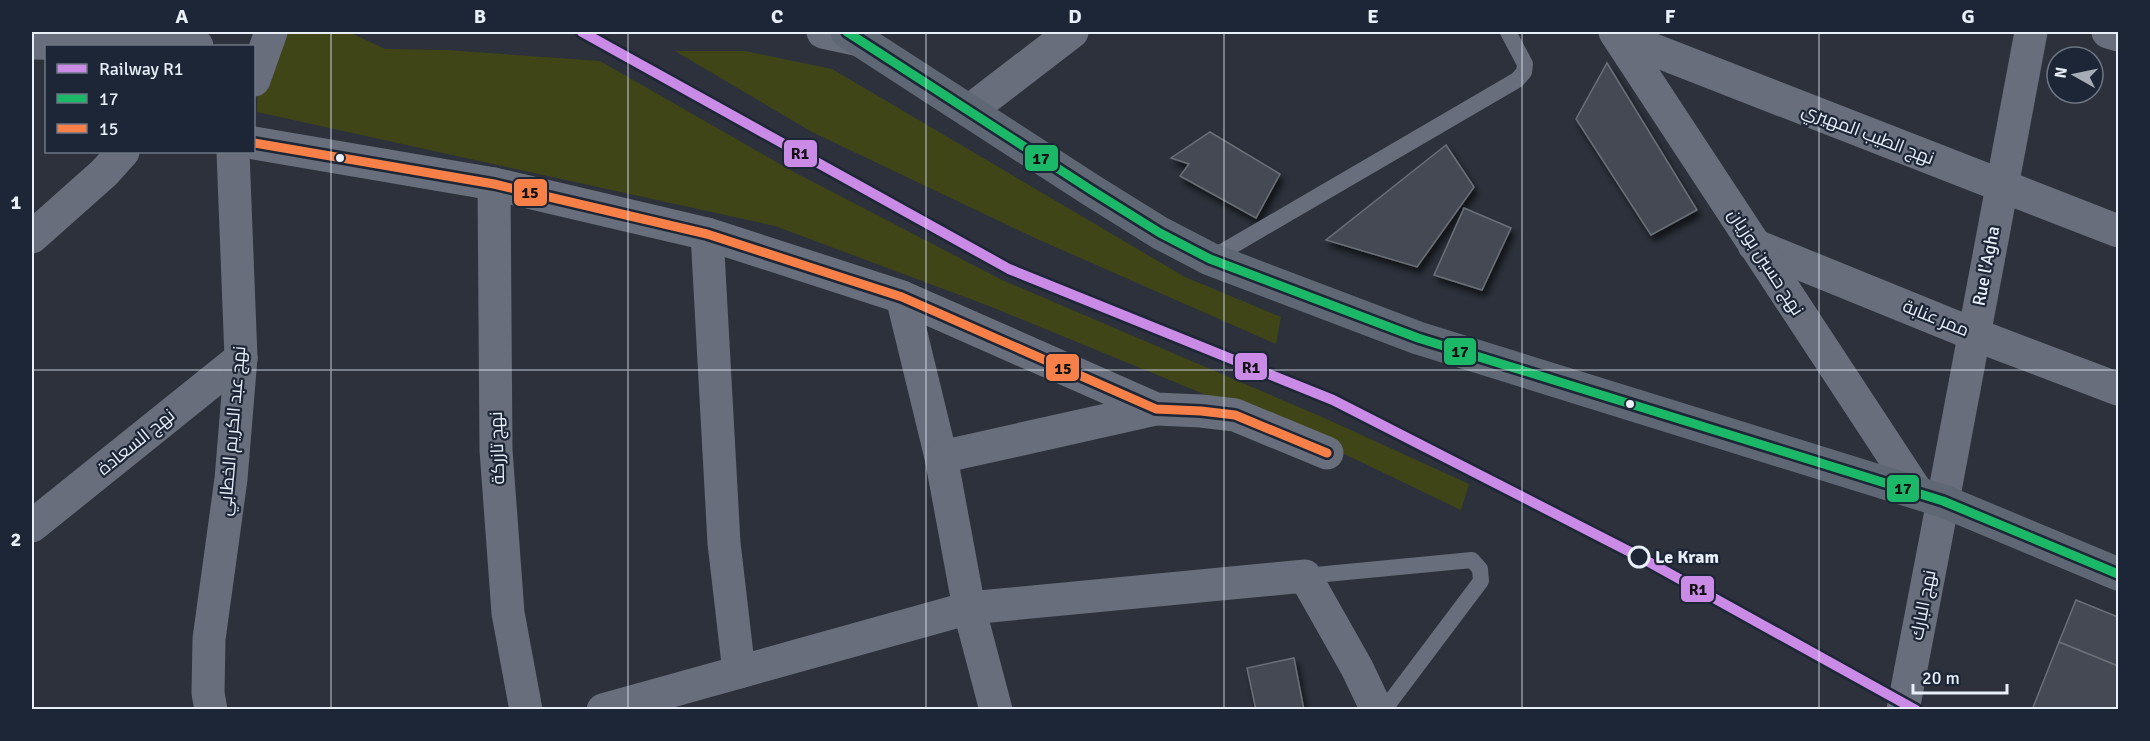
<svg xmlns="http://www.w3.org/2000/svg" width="2150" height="741" viewBox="0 0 2150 741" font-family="Signika,Cairo,sans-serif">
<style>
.green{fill:#404518}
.building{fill:#454952;stroke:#6a6f77;stroke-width:1.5;filter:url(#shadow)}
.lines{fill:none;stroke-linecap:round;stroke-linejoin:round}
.service{stroke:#686e7b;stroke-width:16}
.minor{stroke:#686e7b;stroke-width:33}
.tertiary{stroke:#686e7b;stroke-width:33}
.secondary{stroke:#5f6775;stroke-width:33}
.bus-1-casing{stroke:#1d2636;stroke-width:14}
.bus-2-casing{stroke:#1d2636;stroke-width:14}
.bus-1{stroke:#1ab867;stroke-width:9}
.bus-2{stroke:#f78048;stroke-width:9}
.rail-1-casing{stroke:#1d2636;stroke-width:15}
.rail-1{stroke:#ca8be6;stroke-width:10}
.grid{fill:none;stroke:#e8eff9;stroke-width:1.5;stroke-opacity:0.55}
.bus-dot{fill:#e8eff9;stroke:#1d2636;stroke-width:2}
.stop-dot{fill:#1d2636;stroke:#e8eff9;stroke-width:3}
.labels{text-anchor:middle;stroke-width:4.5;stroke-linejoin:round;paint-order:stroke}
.street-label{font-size:18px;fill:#e8eff9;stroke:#1d2636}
.stop-label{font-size:18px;font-weight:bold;fill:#e8eff9;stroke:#1d2636;text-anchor:start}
.line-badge{stroke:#1d2636;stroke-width:2}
.pale-badge-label{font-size:16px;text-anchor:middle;font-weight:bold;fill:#111}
.neatline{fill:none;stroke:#e8eff9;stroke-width:2}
.grid-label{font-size:20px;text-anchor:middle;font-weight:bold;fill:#e8eff9}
</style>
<defs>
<filter id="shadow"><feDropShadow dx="3.5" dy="6" stdDeviation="3" flood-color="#0009"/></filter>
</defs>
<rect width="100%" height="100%" fill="#2c313b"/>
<g class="green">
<polygon points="289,32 349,32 385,49 447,50 600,61 792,171 1000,279 1322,417 1469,484 1461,510 1311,438 989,306 775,226 257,112 258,74 286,33"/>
<polygon points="675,51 745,51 832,69 1185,277 1281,317 1276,344 1035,238 812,132"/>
</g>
<g class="building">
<polygon points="1607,63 1697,210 1651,235 1576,119"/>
<polygon points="1210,132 1280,174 1256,218 1180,176 1189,164 1171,158"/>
<polygon points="1446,145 1474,187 1417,267 1326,240"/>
<polygon points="1464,208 1511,228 1482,290 1434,275"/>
<polygon points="2076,600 2118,617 2118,666 2059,642"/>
<polygon points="2059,642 2118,666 2118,710 2032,710"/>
<polygon points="1294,658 1304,710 1256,710 1247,668"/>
</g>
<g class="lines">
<g class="service">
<polyline points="1210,259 1517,80 1524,72 1525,64 1508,32"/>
<polyline points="1305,576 1472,560 1480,569 1481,581 1384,710"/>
</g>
<g class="minor">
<polyline points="2108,32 2118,35"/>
<polyline points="1618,36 2118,231"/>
<polyline points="32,43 197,46"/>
<polyline points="254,80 271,32"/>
<polyline points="969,111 1072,32"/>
<polyline points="254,143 494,184 707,234 902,297 1156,409 1201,411 1235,415 1327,453"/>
<polyline points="494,184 496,450 508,613 526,710"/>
<polyline points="707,234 724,543 739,672"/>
<polyline points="32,237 104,173 123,152"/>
<polyline points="1754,245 1973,334 2118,389"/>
<polyline points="902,297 941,457 969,608 1305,576 1357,668 1377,710"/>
<polyline points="941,457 1156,409"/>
<polyline points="1943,501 2031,32"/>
<polyline points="32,526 241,358"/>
<polyline points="211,710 208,693 209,639 231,479 241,358 233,152"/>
<polyline points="603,710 969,608 996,710"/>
</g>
<g class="tertiary">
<polyline points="823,32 860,40"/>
<polyline points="1615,32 1917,492"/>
<polyline points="1903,710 1943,501"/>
</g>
<polyline class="secondary" points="847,32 1091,190 1160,233 1210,259 1418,338 1943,501 2118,574"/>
<defs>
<polyline id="bus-1" points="847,32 1091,190 1160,233 1210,259 1418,338 1943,501 2118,574"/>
<polyline id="bus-2" points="254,143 494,184 707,234 902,297 1156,409 1201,411 1235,415 1327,453"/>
</defs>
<use href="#bus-1" class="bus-1-casing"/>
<use href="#bus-2" class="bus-2-casing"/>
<use href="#bus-1" class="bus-1"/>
<use href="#bus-2" class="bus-2"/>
<defs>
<polyline id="rail-1" points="582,32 1009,269 1333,400 1638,556 1916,710"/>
</defs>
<use href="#rail-1" class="rail-1-casing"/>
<use href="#rail-1" class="rail-1"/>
</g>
<path class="grid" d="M331 32V710M628 32V710M926 32V710M1224 32V710M1522 32V710M1819 32V710M32 370H2118"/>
<g class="bus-dot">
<circle cx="340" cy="158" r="5"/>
<circle cx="1630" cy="404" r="5"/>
</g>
<circle class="stop-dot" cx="1639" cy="557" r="10"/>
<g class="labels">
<g class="street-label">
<text transform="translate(1868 134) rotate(21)" y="6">نهج الطيب المهيري</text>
<text transform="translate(1766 262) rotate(57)" y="6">نهج حسين بوزيان</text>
<text transform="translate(1986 266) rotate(-79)" y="6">Rue l'Agha</text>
<text transform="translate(1936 318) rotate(22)" y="6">ممر عنابة</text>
<text transform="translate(232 431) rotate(-85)" y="6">نهج عبد الكريم الخطابي</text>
<text transform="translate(136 442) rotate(-39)" y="6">نهج السعادة</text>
<text transform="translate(497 448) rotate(-92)" y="6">نهج تازركة</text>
<text transform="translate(1923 605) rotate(-79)" y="6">نهج البارك</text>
</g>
<g class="stop-label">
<text x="1655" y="563">Le Kram</text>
</g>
</g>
<g class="line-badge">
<rect x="783" y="139" width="35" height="29" rx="6" fill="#ca8be6"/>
<rect x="1024" y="144" width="35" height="28" rx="6" fill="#1ab867"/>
<rect x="513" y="178" width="35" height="29" rx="6" fill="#f78048"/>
<rect x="1443" y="337" width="34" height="29" rx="6" fill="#1ab867"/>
<rect x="1234" y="352" width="34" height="29" rx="6" fill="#ca8be6"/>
<rect x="1045" y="353" width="35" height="29" rx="6" fill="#f78048"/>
<rect x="1886" y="474" width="34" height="29" rx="6" fill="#1ab867"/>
<rect x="1680" y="575" width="35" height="28" rx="6" fill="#ca8be6"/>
</g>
<g class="pale-badge-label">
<text x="800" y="159">R1</text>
<text x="1041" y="164">17</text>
<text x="530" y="198">15</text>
<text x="1460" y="357">17</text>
<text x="1251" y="373">R1</text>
<text x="1063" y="374">15</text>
<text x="1903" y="494">17</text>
<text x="1698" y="595">R1</text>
</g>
<rect width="2150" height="741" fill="none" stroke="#1d2636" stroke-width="66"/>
<rect x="45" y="45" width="210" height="108" fill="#1d2636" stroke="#6e7684" stroke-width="1.5"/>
<rect x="57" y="64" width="30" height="9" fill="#ca8be6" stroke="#6e7684" stroke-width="1.5"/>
<text x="99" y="75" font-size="18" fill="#e8eff9">Railway R1</text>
<rect x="57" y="94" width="30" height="9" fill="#1ab867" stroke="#6e7684" stroke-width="1.5"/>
<text x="99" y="105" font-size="18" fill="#e8eff9">17</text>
<rect x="57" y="124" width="30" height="9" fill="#f78048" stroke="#6e7684" stroke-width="1.5"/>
<text x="99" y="135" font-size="18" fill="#e8eff9">15</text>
<g transform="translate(2075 75) rotate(279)"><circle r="28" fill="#1d2636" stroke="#6e7684" stroke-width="1.5"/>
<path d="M0-4.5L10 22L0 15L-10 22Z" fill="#a6acb6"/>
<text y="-9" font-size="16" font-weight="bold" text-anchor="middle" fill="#e8eff9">N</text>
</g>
<path d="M1913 684v9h94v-9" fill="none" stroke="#e8eff9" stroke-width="3"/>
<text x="1922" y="684" font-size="18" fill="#e8eff9" stroke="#1d2636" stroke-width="4.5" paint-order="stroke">20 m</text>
<rect x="33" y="33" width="2084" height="675" class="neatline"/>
<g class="grid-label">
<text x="182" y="23">A</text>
<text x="480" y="23">B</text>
<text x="777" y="23">C</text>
<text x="1075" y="23">D</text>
<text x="1373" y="23">E</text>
<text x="1670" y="23">F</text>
<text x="1968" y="23">G</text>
<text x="16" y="209">1</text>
<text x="16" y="546">2</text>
</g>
</svg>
